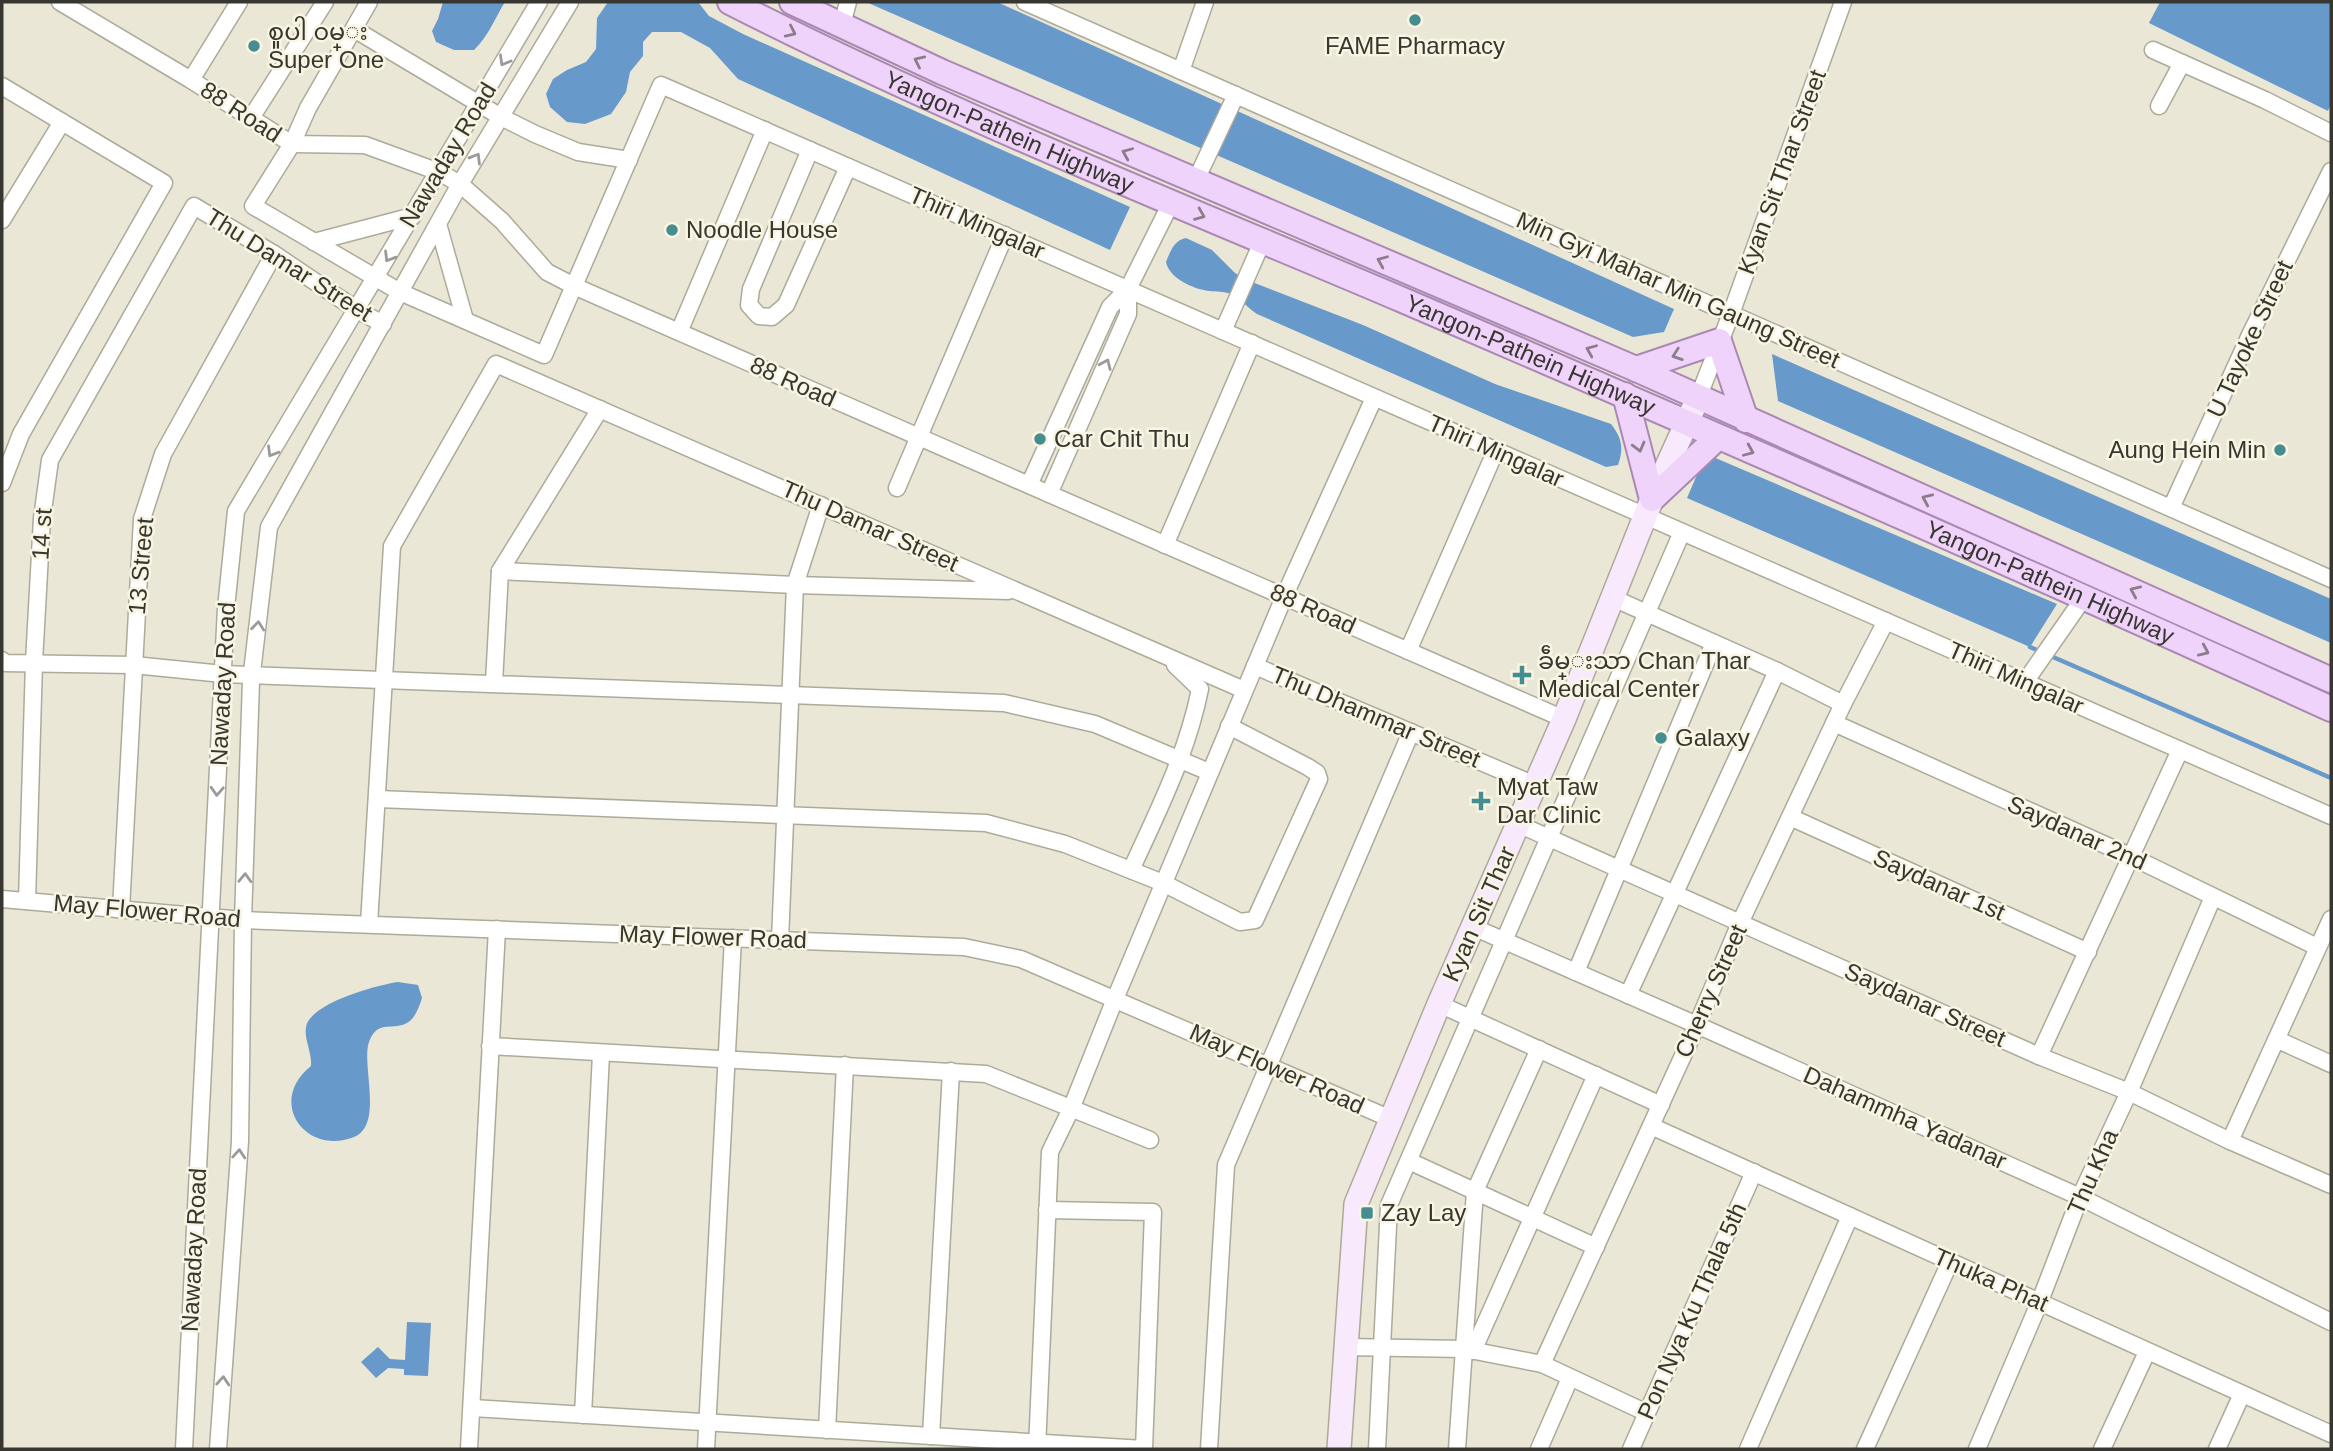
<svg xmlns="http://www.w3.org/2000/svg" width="2333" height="1451" viewBox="0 0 2333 1451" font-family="Helvetica,'Noto Sans Myanmar',sans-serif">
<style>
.water{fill:#6899cb}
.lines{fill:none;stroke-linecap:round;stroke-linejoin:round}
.stream{stroke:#6899cb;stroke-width:4.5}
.minor-casing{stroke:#adaa9a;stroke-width:19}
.secondary-casing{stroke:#adaa9a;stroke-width:26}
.primary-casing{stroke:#a989b2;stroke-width:28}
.minor{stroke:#fff;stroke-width:16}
.secondary{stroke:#f8e9fd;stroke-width:23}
.primary{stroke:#f0d3fb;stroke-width:24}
.oneway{stroke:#8b7d8b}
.oneway2{stroke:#9c9a98}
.poi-dot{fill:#458d8f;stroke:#f8f5e3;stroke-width:2.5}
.labels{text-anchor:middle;stroke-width:5;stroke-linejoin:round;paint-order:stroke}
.poi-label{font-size:24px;fill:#383630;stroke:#f8f5e3;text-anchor:start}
.street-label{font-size:24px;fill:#383630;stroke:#f8f5e3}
</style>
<rect width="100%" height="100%" fill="#ebe7d6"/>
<g class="water">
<path d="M443 2H505C495 18 488 37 474 50H454L436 42 432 31 438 19Z"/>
<polygon points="608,2 698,2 709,16 743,34 1130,207 1110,250 738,79 710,48 681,32 652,32 643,42 643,56 630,72 626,92 611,114 585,124 567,122 550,107 546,94 553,79 567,70 586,62 596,49 597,18"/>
<polygon points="866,2 997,2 1674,309 1664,332 1633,337"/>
<polygon points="2160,2 2331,2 2331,104 2328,111 2149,23"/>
<path d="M1186 238 1212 250 1235 273 1252 282 1363 325 1495 384 1611 424C1622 438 1624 448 1618 465L1606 467 1257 314C1247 308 1242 299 1231 294 1223 291 1217 292 1209 291 1193 289 1169 278 1166 262 1170 252 1174 240 1186 238Z"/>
<polygon points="1772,354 2331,599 2331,643 1778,401"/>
<polygon points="1706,454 2057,604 2030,647 1687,498"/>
<path d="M398 982 418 985 422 998C419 1007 415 1020 405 1024 391 1030 377 1020 369 1042 361 1064 384 1125 354 1137 306 1156 266 1102 311 1066 312 1052 304 1040 306 1027 310 1003 377 985 398 982Z"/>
<polygon points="407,1322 431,1323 428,1376 404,1375 404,1369 388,1368 376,1378 361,1362 378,1347 390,1359 405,1360"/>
</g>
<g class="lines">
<polyline class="stream" points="2030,647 2331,778"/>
<defs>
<g id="minor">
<polyline points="60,2 191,80 292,144 365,145 439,172 460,184 502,221 547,272 576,287 1564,719"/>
<polyline points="369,2 308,108 292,144 253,206 400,292 544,355 661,85 2331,816"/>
<polyline points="1025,2 2331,579"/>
<polyline points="842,25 848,2"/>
<polyline points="354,29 501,117 535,134 578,152 629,160"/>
<polyline points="2153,50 2265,100 2331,133"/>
<polyline points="1181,71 1205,2"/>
<polyline points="191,80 239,2"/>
<polyline points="2,86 164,183 21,434 2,483"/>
<polyline points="2159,106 2182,63"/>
<polyline points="251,118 325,2"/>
<polyline points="810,150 751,289 749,305 759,316 772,317 786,305 848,167"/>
<polyline points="1195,182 1236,95"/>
<polyline points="2,220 62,122"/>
<polyline points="438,224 465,320"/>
<polyline points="314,242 413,216"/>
<polyline points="1128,289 1171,203"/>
<polyline points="1223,331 1263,240"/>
<polyline points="679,332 765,130"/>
<polyline points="1698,398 1731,314 1843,2"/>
<polyline points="1029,485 1110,307 1128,289 1128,314 1049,494"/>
<polyline points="897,488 1005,235"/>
<polyline points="2171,508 2250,335 2331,171"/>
<polyline points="1165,545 1252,343"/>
<polyline points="500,571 795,585 1008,591"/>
<polyline points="1613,598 1777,671 1843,704"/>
<polyline points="1408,651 1496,450"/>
<polyline points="2,660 4,663 134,665 223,674 1004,703 1095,724 1209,772"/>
<polyline points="1255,666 1535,785"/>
<polyline points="2025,682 2085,596"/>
<polyline points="494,683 500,571 600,409"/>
<polyline points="1834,723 2132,857 2317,947"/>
<polyline points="378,799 986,823 1065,844 1163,883 1240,922 1255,920 1319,779 1317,773 1308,767 1229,726"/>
<polyline points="1790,817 2088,952"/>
<polyline points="1518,824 2039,1056 2129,1092 2230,1141 2331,1185"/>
<path d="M1131 870C1158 811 1187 754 1200 689L1175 665"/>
<polyline points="2,899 243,920 964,947 1021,959 1391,1119"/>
<polyline points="27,901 34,662 42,518 50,460 194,206 274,254 357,310 383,324"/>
<polyline points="121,909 142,519 163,454 274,254"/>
<polyline points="369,924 392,546 496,364 1244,690"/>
<polyline points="1473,927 1697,1025 2080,1197 2331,1322"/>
<polyline points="780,940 795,585 821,505"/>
<polyline points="1576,972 1714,643"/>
<polyline points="1628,995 1777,671"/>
<polyline points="1439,1004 1661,1105"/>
<polyline points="2278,1040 2331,1064"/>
<polyline points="490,1046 986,1074 1150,1140"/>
<polyline points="2039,1056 2180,750"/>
<polyline points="1651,1126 2331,1434"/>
<polyline points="2230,1141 2331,919"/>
<polyline points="1409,1161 1596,1247"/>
<polyline points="1345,1347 1465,1349 1542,1364 1647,1413"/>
<polyline points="1473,1351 1596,1075"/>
<polyline points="1542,1364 1697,1025 1740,923 1843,704 1886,621"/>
<polyline points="472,1408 1144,1449 1153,1212 1047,1210"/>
<polyline points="583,1415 601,1054"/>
<polyline points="827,1430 845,1065"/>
<polyline points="931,1436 951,1071"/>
<polyline points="184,1449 226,608 236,511 539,2"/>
<polyline points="218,1449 240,1141 243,920 251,681 269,527 460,184 570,2"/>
<polyline points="469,1449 497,929"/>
<polyline points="706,1449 733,938"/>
<polyline points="1037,1449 1050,1152 1071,1109 1115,999 1284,597 1374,398"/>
<polyline points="1209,1449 1226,1165 1411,732"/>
<polyline points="1377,1449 1389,1205 1682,532"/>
<polyline points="1457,1449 1475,1191 1539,1049"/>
<polyline points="1539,1449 1570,1378"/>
<polyline points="1631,1449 1754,1172"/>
<polyline points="1748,1449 1850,1216"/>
<polyline points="1865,1449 1950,1262"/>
<polyline points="1977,1449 2040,1301 2080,1197 2129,1092 2213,897"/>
<polyline points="2102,1449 2147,1352"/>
<polyline points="2217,1449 2242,1394"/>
</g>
<polyline id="secondary" points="1339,1449 1356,1204 1439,1004 1564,719 1652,499 1698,398"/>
<g id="primary">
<path id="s1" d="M730 2C949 114 1179 205 1405 301 1715 434 2024 569 2331 709"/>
<polyline points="792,2 942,72 1636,369 2331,680"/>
<polyline points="1636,369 1719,341 1746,420"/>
<polyline points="1625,395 1652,499 1718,437"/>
</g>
</defs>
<use href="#minor" class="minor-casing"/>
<use href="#secondary" class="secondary-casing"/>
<use href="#primary" class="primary-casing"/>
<use href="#minor" class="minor"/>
<use href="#secondary" class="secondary"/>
<use href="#primary" class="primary"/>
</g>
<defs><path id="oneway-chevron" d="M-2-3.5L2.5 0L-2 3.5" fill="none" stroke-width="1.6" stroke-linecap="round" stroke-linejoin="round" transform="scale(1.75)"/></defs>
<g class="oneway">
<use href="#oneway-chevron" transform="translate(791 32) rotate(25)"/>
<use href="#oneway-chevron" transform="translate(919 61) rotate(-155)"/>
<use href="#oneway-chevron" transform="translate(1127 153) rotate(-157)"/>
<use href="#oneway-chevron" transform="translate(1200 215) rotate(22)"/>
<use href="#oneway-chevron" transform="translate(1382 261) rotate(-157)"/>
<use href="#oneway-chevron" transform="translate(1591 350) rotate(-157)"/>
<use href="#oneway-chevron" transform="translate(1677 355) rotate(161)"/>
<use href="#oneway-chevron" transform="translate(1639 447) rotate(75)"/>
<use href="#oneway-chevron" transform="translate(1749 451) rotate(23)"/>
<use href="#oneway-chevron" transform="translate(1927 499) rotate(-156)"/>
<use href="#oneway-chevron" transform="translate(2135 591) rotate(-156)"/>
<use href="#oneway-chevron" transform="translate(2204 651) rotate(24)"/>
</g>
<g class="oneway2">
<use href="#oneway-chevron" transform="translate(504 61) rotate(120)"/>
<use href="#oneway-chevron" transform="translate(476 158) rotate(-59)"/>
<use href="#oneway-chevron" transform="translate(389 257) rotate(121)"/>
<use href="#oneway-chevron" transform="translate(1106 364) rotate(-66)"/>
<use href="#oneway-chevron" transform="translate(272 452) rotate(121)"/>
<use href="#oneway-chevron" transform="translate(258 626) rotate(-84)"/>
<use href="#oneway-chevron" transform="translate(217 791) rotate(93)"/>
<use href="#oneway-chevron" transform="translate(245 878) rotate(-88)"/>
<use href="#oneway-chevron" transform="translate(239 1154) rotate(-86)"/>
<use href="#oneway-chevron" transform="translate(223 1381) rotate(-86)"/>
</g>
<g class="poi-dot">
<circle cx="1415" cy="20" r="7"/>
<circle cx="254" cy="46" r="7"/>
<circle cx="672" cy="230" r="7"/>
<circle cx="1040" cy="439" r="7"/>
<circle cx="2280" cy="450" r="7"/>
<path d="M1518.5 664.5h7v7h7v7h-7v7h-7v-7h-7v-7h7z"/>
<circle cx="1661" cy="738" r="7"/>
<path d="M1477.5 790.5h7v7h7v7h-7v7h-7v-7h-7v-7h7z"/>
<rect x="1360" y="1206" width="14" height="14" rx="3.5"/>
</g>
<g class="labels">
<g class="poi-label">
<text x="268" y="40">စူပါ ၀မ္း<tspan x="268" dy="28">Super One</tspan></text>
<text x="1415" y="54" text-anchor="middle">FAME Pharmacy</text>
<text x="686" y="238">Noodle House</text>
<text x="1054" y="447">Car Chit Thu</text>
<text x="2266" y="458" text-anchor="end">Aung Hein Min</text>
<text x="1538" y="669">ခဵမ္းသာ Chan Thar<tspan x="1538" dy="28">Medical Center</tspan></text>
<text x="1675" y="746">Galaxy</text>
<text x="1497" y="795">Myat Taw<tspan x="1497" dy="28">Dar Clinic</tspan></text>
<text x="1381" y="1221">Zay Lay</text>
</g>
<g class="street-label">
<text transform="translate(241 112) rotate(33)" y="8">88 Road</text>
<text dy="8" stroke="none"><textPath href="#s1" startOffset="308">Yangon-Pathein Highway</textPath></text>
<text transform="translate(448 155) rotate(-59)" y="8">Nawaday Road</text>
<text transform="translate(1782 172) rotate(-70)" y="8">Kyan Sit Thar Street</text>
<text transform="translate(977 223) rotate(24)" y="8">Thiri Mingalar</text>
<text transform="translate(289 265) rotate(32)" y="8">Thu Damar Street</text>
<text transform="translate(1678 290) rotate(24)" y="8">Min Gyi Mahar Min Gaung Street</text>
<text transform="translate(2250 339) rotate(-65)" y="8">U Tayoke Street</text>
<text dy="8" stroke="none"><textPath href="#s1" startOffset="875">Yangon-Pathein Highway</textPath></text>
<text transform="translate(793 382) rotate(24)" y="8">88 Road</text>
<text transform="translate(1496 451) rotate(24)" y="8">Thiri Mingalar</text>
<text transform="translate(870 526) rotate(24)" y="8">Thu Damar Street</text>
<text transform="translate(42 534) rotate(-86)" y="8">14 st</text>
<text transform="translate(141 566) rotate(-85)" y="8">13 Street</text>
<text dy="8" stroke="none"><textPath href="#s1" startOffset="1442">Yangon-Pathein Highway</textPath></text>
<text transform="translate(1313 609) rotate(24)" y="8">88 Road</text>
<text transform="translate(2016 678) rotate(24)" y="8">Thiri Mingalar</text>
<text transform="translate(223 684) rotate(-87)" y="8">Nawaday Road</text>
<text transform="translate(1376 717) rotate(23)" y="8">Thu Dhammar Street</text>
<text transform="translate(2077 833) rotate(24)" y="8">Saydanar 2nd</text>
<text transform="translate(1939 885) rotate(24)" y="8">Saydanar 1st</text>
<text transform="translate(147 911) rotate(5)" y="8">May Flower Road</text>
<text transform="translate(1479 914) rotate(-66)" y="8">Kyan Sit Thar</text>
<text transform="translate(713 937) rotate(2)" y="8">May Flower Road</text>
<text transform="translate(1711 991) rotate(-66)" y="8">Cherry Street</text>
<text transform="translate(1925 1005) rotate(24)" y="8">Saydanar Street</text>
<text transform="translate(1277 1069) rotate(24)" y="8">May Flower Road</text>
<text transform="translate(1905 1118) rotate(24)" y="8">Dahammha Yadanar</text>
<text transform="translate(2093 1172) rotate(-66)" y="8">Thu Kha</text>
<text transform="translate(194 1250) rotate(-87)" y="8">Nawaday Road</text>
<text transform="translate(1991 1280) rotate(24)" y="8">Thuka Phat</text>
<text transform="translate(1692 1311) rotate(-66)" y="8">Pon Nya Ku Thala 5th</text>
</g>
</g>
<rect width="2333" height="1451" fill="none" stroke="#383630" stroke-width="7"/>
</svg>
